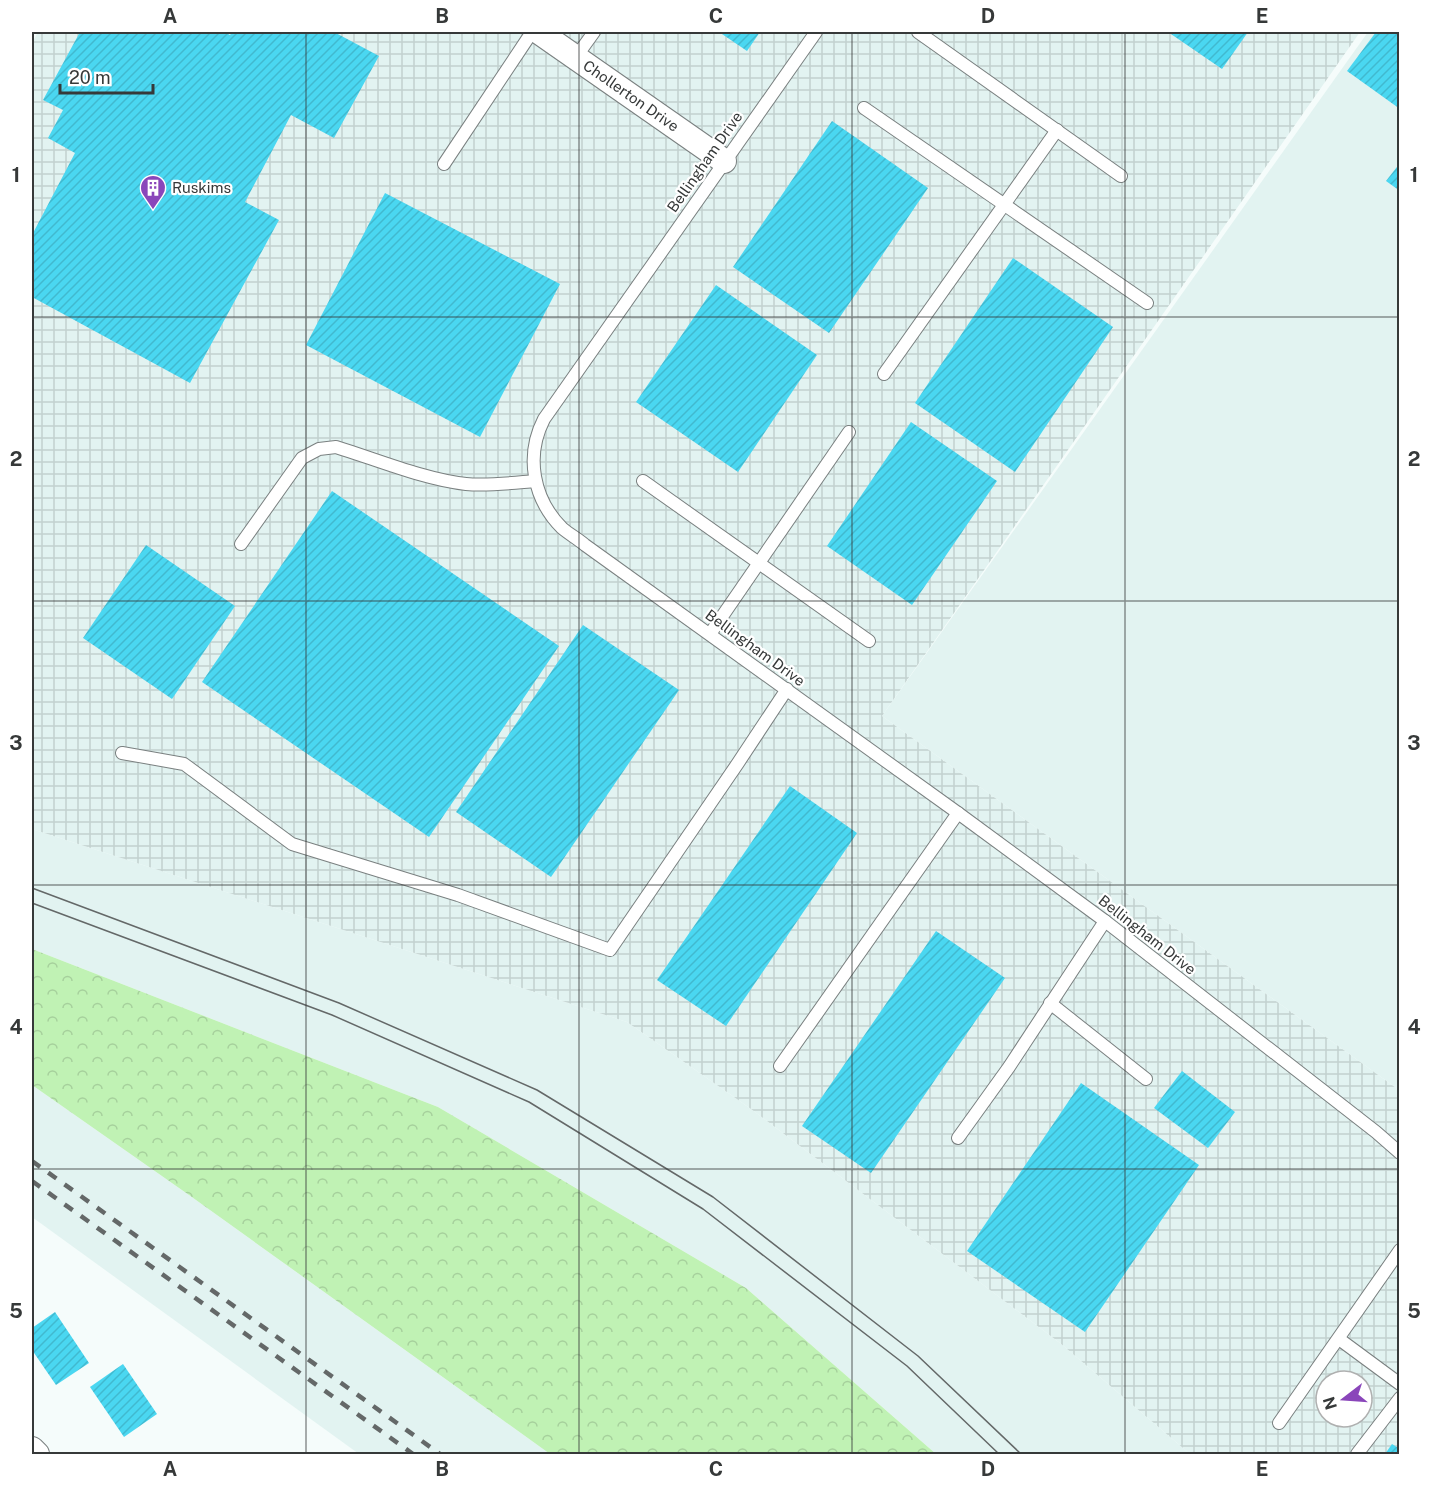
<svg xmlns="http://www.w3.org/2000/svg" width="1431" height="1486" viewBox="0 0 1431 1486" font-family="'Public Sans',sans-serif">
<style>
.built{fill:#e2f3f1}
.industrial{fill:url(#industrial-grid);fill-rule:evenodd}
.forest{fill:url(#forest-crowns)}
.building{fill:url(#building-hatch)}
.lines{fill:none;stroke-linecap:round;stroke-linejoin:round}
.lane-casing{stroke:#7a8080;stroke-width:14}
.street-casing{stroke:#7a8080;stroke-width:26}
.lane{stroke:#fff;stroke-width:12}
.street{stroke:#fff;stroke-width:24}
.tram{stroke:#646868;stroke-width:1.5}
.rail{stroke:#646868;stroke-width:4.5;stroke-dasharray:10 10;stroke-linecap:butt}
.grid{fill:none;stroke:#363939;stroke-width:1.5;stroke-opacity:0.55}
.labels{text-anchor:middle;stroke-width:4.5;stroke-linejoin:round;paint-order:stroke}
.street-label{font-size:15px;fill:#363939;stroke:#fff}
.poi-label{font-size:15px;fill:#363939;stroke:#fff;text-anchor:start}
.neatline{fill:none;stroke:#363939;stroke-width:2}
.grid-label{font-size:20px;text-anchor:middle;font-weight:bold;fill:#363939}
</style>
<defs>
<pattern id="industrial-grid" width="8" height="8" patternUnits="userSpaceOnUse" patternTransform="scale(1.5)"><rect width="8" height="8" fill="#e2f3f1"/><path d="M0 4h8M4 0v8" fill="none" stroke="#c2d1cf"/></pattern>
<pattern id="forest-crowns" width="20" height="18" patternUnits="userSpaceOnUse" patternTransform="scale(1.5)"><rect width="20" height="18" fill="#c0f2b4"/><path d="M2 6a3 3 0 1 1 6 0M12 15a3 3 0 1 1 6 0" fill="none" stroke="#a6d09c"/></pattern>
<pattern id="building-hatch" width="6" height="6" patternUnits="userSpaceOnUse" patternTransform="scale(1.5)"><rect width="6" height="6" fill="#4ad7f1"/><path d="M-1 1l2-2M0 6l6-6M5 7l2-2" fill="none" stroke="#41b9cf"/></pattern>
</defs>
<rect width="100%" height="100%" fill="#f5fcfb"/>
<g class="built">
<polygon points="1368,32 1399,32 1399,1090 882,716"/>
<polygon points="32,829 627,1022 751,1109 1060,1343 1190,1454 936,1454 746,1288 438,1107 32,949"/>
<polygon points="32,1085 189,1195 550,1454 359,1454 32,1217"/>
</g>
<path class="industrial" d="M38 32H1360L882 716 1399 1090V1454H1190L1060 1343 751 1109 627 1022 32 829V43ZM1326 1381H1362V1417H1326Z"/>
<polygon class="forest" points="32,949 438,1107 746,1288 936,1454 550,1454 189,1195 32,1085"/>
<g class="building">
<polygon points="80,32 225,32 230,35 232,32 334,32 379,56 334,138 291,115 245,202 279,220 190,383 32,297 32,235 75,153 48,138 63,110 43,100"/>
<polygon points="719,32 760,32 747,51"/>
<polygon points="1168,32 1248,32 1222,69"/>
<polygon points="1376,32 1400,32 1400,109 1347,71"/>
<polygon points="832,121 928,188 829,333 733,267"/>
<polygon points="1400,163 1400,191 1386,181"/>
<polygon points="385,193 560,284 480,437 306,345"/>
<polygon points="1013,258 1113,327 1015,472 915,403"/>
<polygon points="716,285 817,355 738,472 636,402"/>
<polygon points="911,422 997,481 912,605 827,546"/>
<polygon points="332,491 559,646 429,837 202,682"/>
<polygon points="146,545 235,606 172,699 83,638"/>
<polygon points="583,625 679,690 551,877 456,812"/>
<polygon points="790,786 857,833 726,1026 657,980"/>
<polygon points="936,931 1005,978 871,1173 802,1126"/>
<polygon points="1182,1071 1235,1112 1208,1148 1154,1108"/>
<polygon points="1081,1083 1199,1165 1085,1332 967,1251"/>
<polygon points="55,1312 89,1363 56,1385 32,1350 32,1328"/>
<polygon points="123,1364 157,1414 124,1437 90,1387"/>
<polygon points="1392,1444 1400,1449 1400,1454 1385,1454"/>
</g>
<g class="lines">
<defs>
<g id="lane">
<path d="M816 32 544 419C525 456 533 499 562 528 569 534 578 539 585 545L958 813 1105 921 1376 1132 1400 1153"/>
<polyline points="918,32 1121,176"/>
<polyline points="576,57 594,32"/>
<polyline points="864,108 1147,303"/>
<polyline points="444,164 532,32"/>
<polyline points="884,374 1057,130"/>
<polyline points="643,481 869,641"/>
<path d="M241 544 302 458 319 449 336 447C375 459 426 480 466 484 489 486 512 483 535 481"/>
<polyline points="710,634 849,432"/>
<polyline points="122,753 184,764 292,844 458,895 610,950 738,763 787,689"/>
<polyline points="1050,1003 1146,1079"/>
<polyline points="780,1066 958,813"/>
<polyline points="958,1138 1009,1067 1105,921"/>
<polyline points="1339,1339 1400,1384"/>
<polyline points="1279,1423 1400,1250"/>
<polyline points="1357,1454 1400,1398"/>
</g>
<g id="street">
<path id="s1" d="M539 32 724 161"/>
<polyline points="32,1449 37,1454"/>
</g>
</defs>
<use href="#lane" class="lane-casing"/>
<use href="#street" class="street-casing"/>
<use href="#lane" class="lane"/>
<use href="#street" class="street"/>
<g class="tram">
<polyline points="32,888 339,1003 537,1090 713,1197 918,1356 1021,1454"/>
<polyline points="32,903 332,1015 529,1102 703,1209 907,1366 999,1454"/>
</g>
<g class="rail">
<polyline points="32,1161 440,1454"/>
<polyline points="32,1181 413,1454"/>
</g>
</g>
<path class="grid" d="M306 32V1454M579 32V1454M852 32V1454M1125 32V1454M32 317H1400M32 601H1400M32 885H1400M32 1169H1400"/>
<defs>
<symbol id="building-pin" viewBox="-11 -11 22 30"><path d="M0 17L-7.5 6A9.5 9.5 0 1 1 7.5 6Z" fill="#8a46ba" stroke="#fff"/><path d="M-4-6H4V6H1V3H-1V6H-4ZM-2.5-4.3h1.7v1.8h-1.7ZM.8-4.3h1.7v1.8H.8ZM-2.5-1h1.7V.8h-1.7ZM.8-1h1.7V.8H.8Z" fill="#fff"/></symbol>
</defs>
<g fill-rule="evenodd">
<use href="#building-pin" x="138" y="173" width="30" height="40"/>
</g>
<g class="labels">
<g class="street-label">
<text dy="5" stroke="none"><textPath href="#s1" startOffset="112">Chollerton Drive</textPath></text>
<text transform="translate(705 162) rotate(-55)" y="5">Bellingham Drive</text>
<text transform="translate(755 648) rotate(36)" y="5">Bellingham Drive</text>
<text transform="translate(1147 935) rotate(38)" y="5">Bellingham Drive</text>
</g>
<g class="poi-label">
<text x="172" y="193">Ruskims</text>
</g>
</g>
<rect width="1431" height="1486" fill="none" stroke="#ffffff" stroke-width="66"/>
<g transform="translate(1344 1399) rotate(253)"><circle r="28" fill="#ffffff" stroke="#afb0b0" stroke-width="1.5"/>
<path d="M0-4.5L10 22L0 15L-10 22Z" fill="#8a46ba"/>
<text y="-9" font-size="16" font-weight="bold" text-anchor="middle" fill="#363939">N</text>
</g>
<path d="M60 84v9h93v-9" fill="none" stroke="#363939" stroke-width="3"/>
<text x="69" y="84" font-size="18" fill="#363939" stroke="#ffffff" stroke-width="4.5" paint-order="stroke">20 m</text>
<rect x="33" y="33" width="1365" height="1420" class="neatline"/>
<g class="grid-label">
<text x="170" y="23">A</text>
<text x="442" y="23">B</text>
<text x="716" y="23">C</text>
<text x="988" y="23">D</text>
<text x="1262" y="23">E</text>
<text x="16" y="182">1</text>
<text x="1414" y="182">1</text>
<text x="16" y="466">2</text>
<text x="1414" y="466">2</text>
<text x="16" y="750">3</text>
<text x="1414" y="750">3</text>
<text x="16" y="1034">4</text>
<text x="1414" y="1034">4</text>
<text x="16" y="1318">5</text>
<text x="1414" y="1318">5</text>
<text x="170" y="1476">A</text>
<text x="442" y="1476">B</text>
<text x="716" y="1476">C</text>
<text x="988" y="1476">D</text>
<text x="1262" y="1476">E</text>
</g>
</svg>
